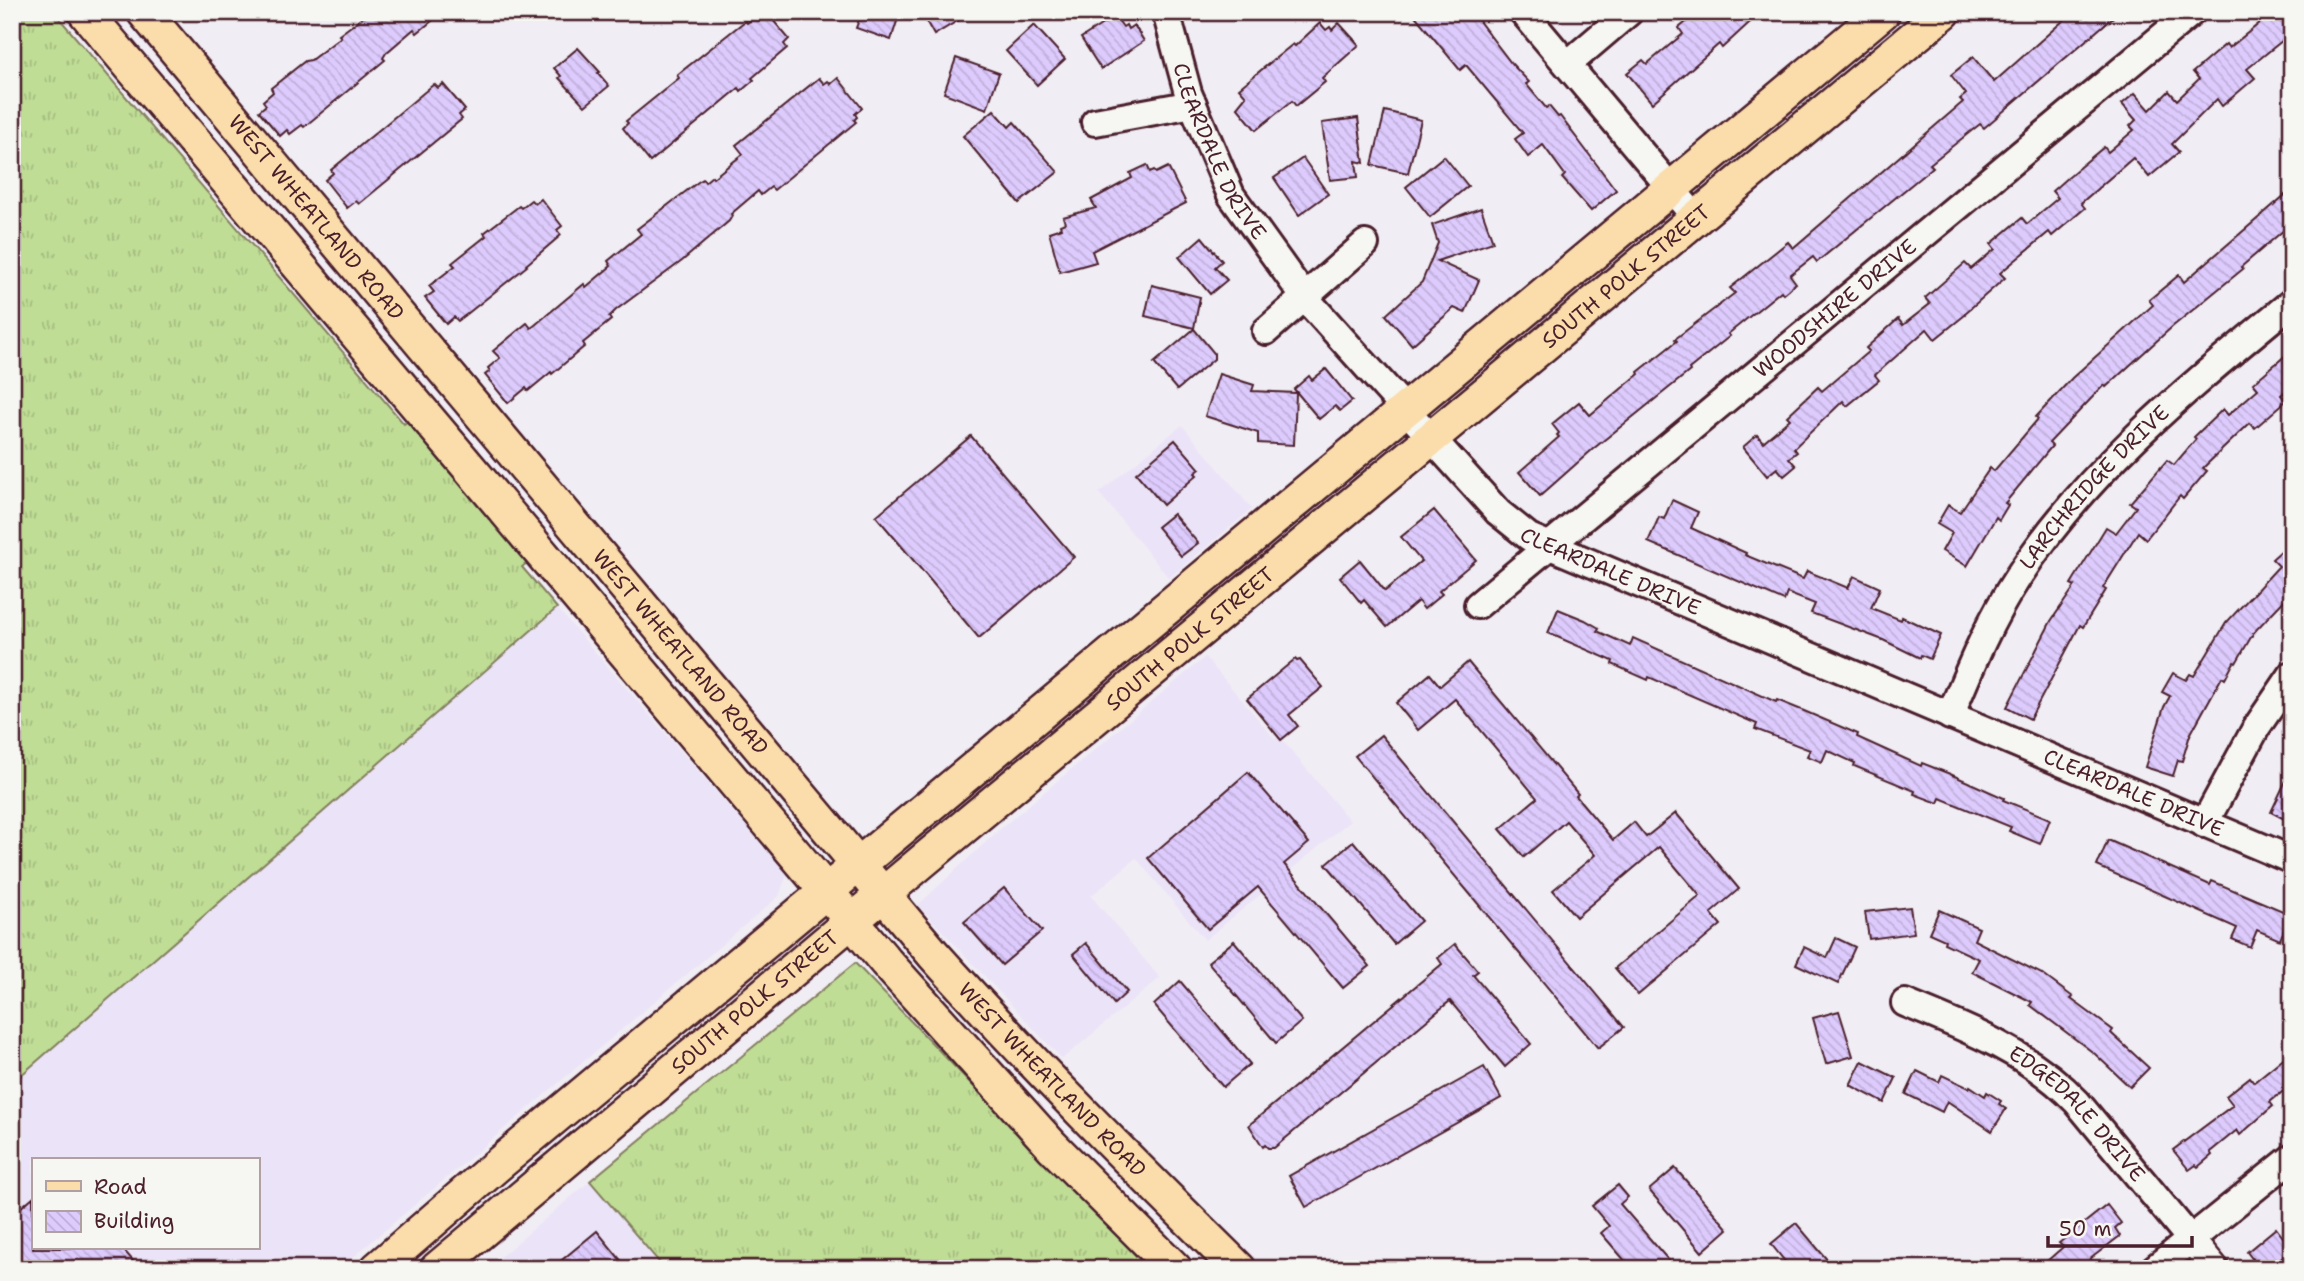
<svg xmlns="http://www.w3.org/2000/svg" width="2304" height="1281" viewBox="0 0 2304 1281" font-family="'Shantell Sans',sans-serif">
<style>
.built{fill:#ebe3f7;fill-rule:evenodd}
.grass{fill:url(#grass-tufts);stroke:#847e60;stroke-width:2}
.building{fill:url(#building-back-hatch);stroke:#4a1f2b;stroke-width:2}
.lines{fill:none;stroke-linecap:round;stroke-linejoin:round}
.minor-casing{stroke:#4a1f2b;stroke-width:32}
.major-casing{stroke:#4a1f2b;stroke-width:38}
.minor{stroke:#f6f6f2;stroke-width:26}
.major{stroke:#faddab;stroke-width:33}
.labels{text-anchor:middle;stroke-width:6;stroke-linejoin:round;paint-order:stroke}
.street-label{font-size:21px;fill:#4a1f2b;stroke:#f6f6f2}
</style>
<defs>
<pattern id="grass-tufts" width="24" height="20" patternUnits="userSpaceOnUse" patternTransform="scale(1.75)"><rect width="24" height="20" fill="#bfdd95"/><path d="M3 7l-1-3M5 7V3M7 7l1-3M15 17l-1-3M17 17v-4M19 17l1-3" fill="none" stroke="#a6bd81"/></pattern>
<pattern id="building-back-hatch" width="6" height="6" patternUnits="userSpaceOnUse" patternTransform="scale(1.75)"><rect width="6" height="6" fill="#ddcbfd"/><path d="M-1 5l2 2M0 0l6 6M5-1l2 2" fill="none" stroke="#bfaed9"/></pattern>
</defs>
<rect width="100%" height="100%" fill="#f1edf4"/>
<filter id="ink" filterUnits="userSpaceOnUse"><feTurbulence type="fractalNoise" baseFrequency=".0143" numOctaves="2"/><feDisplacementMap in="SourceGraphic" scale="14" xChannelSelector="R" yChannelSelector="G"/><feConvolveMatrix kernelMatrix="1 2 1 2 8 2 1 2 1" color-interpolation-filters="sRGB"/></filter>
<g filter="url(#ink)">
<g class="built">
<polygon points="1182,425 1252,509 1169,578 1099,493"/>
<path d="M557 608 787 874 779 896 339 1269H12V1083ZM33 1160H257V1248H33Z"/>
<polygon points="1205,657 1275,739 1279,736 1350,821 1205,940 1136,858 1091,896 1160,978 1062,1059 918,905 999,830"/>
<polygon points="590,1181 665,1269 486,1269"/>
</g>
<g class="grass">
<polygon points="12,12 54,12 404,424 420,412 540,552 522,567 557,608 12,1083"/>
<polygon points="855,963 1149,1269 665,1269 590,1181"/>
</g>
<g class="building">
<polygon points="370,12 443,12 417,33 414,29 386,53 383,58 385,60 304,127 302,125 290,134 287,130 280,136 259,111 266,105 263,101 273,92 271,88 305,61 311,60 341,37 339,35"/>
<polygon points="862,12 900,12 891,40 856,28"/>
<polygon points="921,12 972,12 934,35"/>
<polygon points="1412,12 1472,12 1511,63 1529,82 1526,84 1546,108 1549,106 1558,117 1560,116 1616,190 1591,211 1562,178 1565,175 1543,145 1528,157 1515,139 1523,133 1466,65 1460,70"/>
<polygon points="1698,12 1761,12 1722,48 1719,44 1652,103 1627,73 1643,60 1647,64 1683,34 1679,28"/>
<polygon points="2073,12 2119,12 1984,128 1980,124 1930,164 1933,167 1817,262 1813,257 1790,275 1796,283 1783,294 1781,291 1728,334 1730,336 1689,369 1690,371 1593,449 1540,496 1519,472 1559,437 1557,435 1559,433 1552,424 1579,402 1590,415 1639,374 1638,372 1677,341 1675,339 1735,293 1730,288 1788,242 1793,248 1963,102 1960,99 1966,94 1951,75 1973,57 1994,82"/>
<polygon points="2253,12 2292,12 2292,23 2284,30 2288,36 2247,69 2255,78 2222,106 2217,99 2172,144 2179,152 2149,177 2133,158 2081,203 2085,208 2052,236 2049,232 2000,273 2005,278 1964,314 1965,315 1935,339 1927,329 1875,375 1879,380 1847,406 1843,401 1794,448 1797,452 1789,458 1796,466 1784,476 1777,468 1767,476 1743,447 1757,435 1763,442 1790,419 1787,416 1818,387 1822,391 1869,351 1866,348 1898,319 1903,325 1930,304 1925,298 1965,263 1971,269 1995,249 1991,244 2022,218 2027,224 2058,198 2052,191 2069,176 2104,147 2108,152 2134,130 2130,126 2136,120 2122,104 2135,93 2150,110 2169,91 2177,100 2199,79 2193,72 2226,44 2229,48 2261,22"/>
<polygon points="767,13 789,39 784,44 787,48 752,78 754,80 741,91 739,88 650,162 623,128 628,123 626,121 679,78 677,75 745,21 747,23 758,14 761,18"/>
<polygon points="1115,16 1123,27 1126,25 1128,29 1134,25 1144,41 1101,69 1081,38"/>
<polygon points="1320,23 1326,30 1330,27 1332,30 1339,23 1359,45 1322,78 1325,82 1296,106 1292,101 1256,130 1237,107 1246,96 1239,88 1293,44 1295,46"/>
<polygon points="1034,25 1065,59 1037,85 1006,51"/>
<polygon points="578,48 600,72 598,73 609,86 585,106 559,78 561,76 554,68"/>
<polygon points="956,58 999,73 987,109 944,93"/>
<polygon points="819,78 824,84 828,81 831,84 838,78 862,108 855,114 857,117 854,120 856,122 774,190 771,187 761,195 758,191 731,214 732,216 729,221 682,261 616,310 609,317 611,320 583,343 585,346 552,374 551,372 528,391 526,388 508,403 485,375 490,371 488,368 500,358 493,351 527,323 531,328 535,325 584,284 586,287 611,266 608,261 641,234 637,229 698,182 703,179 705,182 712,176 713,178 743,154 736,145"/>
<polygon points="434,84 438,88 443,84 465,110 459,115 462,119 359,204 356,201 347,208 325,180 333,173 331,170"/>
<polygon points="994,110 1009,127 1014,122 1058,172 1019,203 963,136"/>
<polygon points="1385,111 1421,120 1408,173 1372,165"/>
<polygon points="1358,118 1364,163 1356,161 1358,177 1330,180 1322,123"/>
<polygon points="1444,156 1468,186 1430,217 1406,187"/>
<polygon points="1303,158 1328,194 1299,215 1274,178"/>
<polygon points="1147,165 1150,172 1154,170 1156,173 1168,167 1186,203 1092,251 1096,262 1060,272 1049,232 1061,228 1060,225 1065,223 1063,217 1096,208 1091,200 1132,178 1130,173"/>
<polygon points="2292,189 2292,223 2241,267 2243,269 2172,327 2106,387 2104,385 2049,443 2052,446 2005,503 2008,505 1999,520 1996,517 1967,566 1942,551 1952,533 1937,524 1948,505 1960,512 1990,468 1994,471 2038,419 2036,417 2072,378 2153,305 2149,300 2179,275 2184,282"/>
<polygon points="541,199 562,226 557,230 561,235 526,265 527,266 467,314 458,321 454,317 446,324 425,298 434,292 429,286 455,266 452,263 486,236 484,233 519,206 521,208 531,200 535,204"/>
<polygon points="1481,208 1493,242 1437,261 1479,280 1465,313 1454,308 1412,345 1386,315 1422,282 1438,243 1432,225"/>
<polygon points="1202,237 1222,261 1215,267 1227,280 1210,294 1179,257"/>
<polygon points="1152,285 1200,297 1194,328 1145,316"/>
<polygon points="1194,329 1214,353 1214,359 1177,390 1154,363"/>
<polygon points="2292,350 2292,386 2281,395 2286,401 2255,428 2250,423 2203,468 2207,471 2183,499 2180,496 2146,539 2138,532 2103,588 2106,590 2083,627 2080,625 2030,719 2007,707 2051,621 2075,586 2071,584 2106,527 2116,533 2136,507 2130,503 2167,460 2174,465 2196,439 2194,437 2223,409 2228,415 2258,389 2253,383"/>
<polygon points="1326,369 1352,401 1340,411 1335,406 1319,419 1294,389 1309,376 1312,380"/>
<polygon points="1219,374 1254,385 1252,391 1296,393 1294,445 1258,443 1258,433 1205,416"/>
<polygon points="971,436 1074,557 979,638 876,516"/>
<polygon points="1175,440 1200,469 1195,473 1197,475 1163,505 1136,473"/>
<polygon points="1672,500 1698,512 1691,528 1746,553 1745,555 1803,579 1807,571 1848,588 1854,576 1880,588 1871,608 1901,620 1902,617 1941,635 1930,659 1921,655 1920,658 1883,640 1811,613 1815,604 1787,593 1784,601 1648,542 1659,517 1664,519"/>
<polygon points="1434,510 1476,560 1439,591 1442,594 1424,609 1418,601 1387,627 1364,600 1361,603 1340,577 1360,560 1385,591 1421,561 1401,537"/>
<polygon points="1173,514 1198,543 1181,556 1157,527"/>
<polygon points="2292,541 2292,592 2254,632 2236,663 2234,662 2225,679 2222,677 2190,735 2182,761 2178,760 2173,776 2145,767 2164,707 2170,696 2162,692 2173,673 2186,680 2190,674 2194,676 2226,623 2279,566 2272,559"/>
<polygon points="1558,609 1585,620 1599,628 1597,631 1630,646 1633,638 1776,702 1777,700 1804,711 1858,734 1857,737 1890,752 1921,766 1922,763 1950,774 2004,798 2003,800 2050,819 2040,844 2009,831 2011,827 1940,798 1938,803 1914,794 1915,791 1854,766 1855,763 1827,750 1822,762 1807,756 1810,750 1755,729 1757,724 1649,677 1648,680 1612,664 1613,661 1548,633"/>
<polygon points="1295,659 1297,661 1300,660 1323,687 1289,715 1298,726 1281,740 1247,699"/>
<polygon points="1468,662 1578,794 1576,796 1613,840 1634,822 1646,837 1676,813 1739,889 1711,913 1721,925 1638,995 1615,968 1700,896 1659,847 1576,917 1553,890 1595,855 1566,821 1524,857 1500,829 1537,798 1455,699 1418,730 1396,703 1430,674 1440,686"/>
<polygon points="1381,735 1624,1027 1598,1048 1355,756"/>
<polygon points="2292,768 2292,823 2271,812"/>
<polygon points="1248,772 1309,843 1284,864 1370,966 1343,988 1258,887 1208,929 1148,858"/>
<polygon points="2108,840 2210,885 2212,881 2290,914 2280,940 2257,930 2250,947 2232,939 2237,928 2097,866"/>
<polygon points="1353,841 1421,921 1394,944 1326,864"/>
<polygon points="1004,888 1042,931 1002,965 964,922"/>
<polygon points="1910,907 1914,933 1869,939 1865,912"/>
<polygon points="1939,910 1979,928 1974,940 2042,974 2073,997 2071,999 2113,1030 2111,1033 2149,1068 2130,1087 2095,1054 2030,1005 2032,1002 1972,972 1979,959 1944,943 1945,940 1929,933"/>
<polygon points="1836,938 1855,947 1838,984 1796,964 1804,947 1827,958"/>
<polygon points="1234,941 1302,1021 1276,1043 1208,962"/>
<polygon points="1086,943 1127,992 1114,1004 1073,954"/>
<polygon points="1455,944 1478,971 1473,975 1531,1044 1505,1067 1450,1001 1274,1148 1268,1148 1265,1145 1263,1147 1249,1125 1442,964 1438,958"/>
<polygon points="1180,981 1250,1064 1223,1087 1154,1005"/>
<polygon points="1839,1011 1853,1056 1826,1064 1813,1018"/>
<polygon points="2292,1051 2292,1084 2270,1102 2273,1106 2240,1135 2237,1130 2210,1152 2212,1155 2198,1167 2196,1165 2189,1170 2173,1150 2233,1105 2226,1096 2250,1077 2254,1082"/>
<polygon points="1862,1061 1896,1078 1884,1103 1850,1085"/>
<polygon points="1484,1067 1501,1098 1306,1207 1289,1176"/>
<polygon points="1917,1071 1939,1082 1942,1075 1969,1088 1970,1086 1985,1096 1987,1092 2001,1101 1999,1104 2006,1109 1992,1131 1947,1101 1942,1112 1906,1094"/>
<polygon points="1675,1168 1728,1229 1702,1252 1649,1190"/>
<polygon points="1618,1185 1628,1197 1620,1204 1676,1269 1632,1269 1601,1233 1609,1226 1592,1206"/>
<polygon points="33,1197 33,1248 122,1248 140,1269 12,1269 12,1215"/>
<polygon points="2107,1205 2121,1223 2115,1228 2120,1236 2090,1259 2092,1261 2083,1269 2038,1269 2063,1247 2059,1243"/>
<polygon points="1796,1223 1835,1269 1791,1269 1771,1244"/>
<polygon points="2276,1228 2292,1249 2267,1269 2260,1269 2247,1252"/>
<polygon points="597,1231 628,1269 551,1269"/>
</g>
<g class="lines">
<defs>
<g id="minor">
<path id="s1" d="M1166 12 1188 93 1231 195 1305 298 1498 512 1529 537 2292 860"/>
<polyline points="1523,12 1696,218"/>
<polyline points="1568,64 1629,12"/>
<polyline points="1095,122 1193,104"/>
<polyline points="1266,331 1365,244"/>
<path id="s2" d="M1478 605 2192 12"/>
<path id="s3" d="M1950 716C1970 668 1989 621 2018 577 2088 468 2193 384 2292 302"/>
<polyline points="2204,824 2256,728 2292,675"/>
<path id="s4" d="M1905 1003C1967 1028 2030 1053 2077 1102L2215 1269"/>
<polyline points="2154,1269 2292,1158"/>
</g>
<g id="major">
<polyline points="85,12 886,962 1052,1146 1175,1269"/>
<path id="s5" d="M144 12 934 955C1032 1064 1135 1167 1239 1269"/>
<polyline points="377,1269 495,1167 1883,12"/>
<path id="s6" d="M437 1269 924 860 1944 12"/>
</g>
</defs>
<use href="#minor" class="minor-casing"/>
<use href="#major" class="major-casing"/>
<use href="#minor" class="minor"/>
<use href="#major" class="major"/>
</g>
</g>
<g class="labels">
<g class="street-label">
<text dy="7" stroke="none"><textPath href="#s1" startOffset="150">CLEARDALE DRIVE</textPath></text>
<text dy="7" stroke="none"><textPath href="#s5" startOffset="268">WEST WHEATLAND ROAD</textPath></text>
<text dy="7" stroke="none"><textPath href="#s6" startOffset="1549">SOUTH POLK STREET</textPath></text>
<text dy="7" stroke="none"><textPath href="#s2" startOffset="464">WOODSHIRE DRIVE</textPath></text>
<text dy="7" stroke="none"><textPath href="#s3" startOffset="273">LARCHRIDGE DRIVE</textPath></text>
<text dy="7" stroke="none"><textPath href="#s1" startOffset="738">CLEARDALE DRIVE</textPath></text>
<text dy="7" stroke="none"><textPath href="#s6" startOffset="982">SOUTH POLK STREET</textPath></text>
<text dy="7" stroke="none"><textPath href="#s5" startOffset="835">WEST WHEATLAND ROAD</textPath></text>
<text dy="7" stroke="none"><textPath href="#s1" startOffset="1306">CLEARDALE DRIVE</textPath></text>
<text dy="7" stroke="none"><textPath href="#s6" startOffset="415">SOUTH POLK STREET</textPath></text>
<text dy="7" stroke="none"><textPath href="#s5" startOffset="1402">WEST WHEATLAND ROAD</textPath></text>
<text dy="7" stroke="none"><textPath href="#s4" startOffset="208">EDGEDALE DRIVE</textPath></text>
</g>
</g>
<rect width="2304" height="1281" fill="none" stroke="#f6f6f2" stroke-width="42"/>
<rect x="21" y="21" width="2262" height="1239" fill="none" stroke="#4a1f2b" stroke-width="2.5" filter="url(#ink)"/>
<rect x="32" y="1158" width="228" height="91" fill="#f6f6f2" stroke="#b1a0a2" stroke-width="2"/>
<rect x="46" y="1181" width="35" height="10" fill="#faddab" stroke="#b1a0a2" stroke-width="2"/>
<text x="94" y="1194" font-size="21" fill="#4a1f2b">Road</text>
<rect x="46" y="1211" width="35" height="21" fill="url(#building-back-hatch)" stroke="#b1a0a2" stroke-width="2"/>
<text x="94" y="1228" font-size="21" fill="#4a1f2b">Building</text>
<path d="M2048 1236v10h144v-10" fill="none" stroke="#4a1f2b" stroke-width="3.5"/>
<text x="2059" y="1236" font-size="21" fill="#4a1f2b" stroke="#f6f6f2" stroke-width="5" paint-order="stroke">50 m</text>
</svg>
